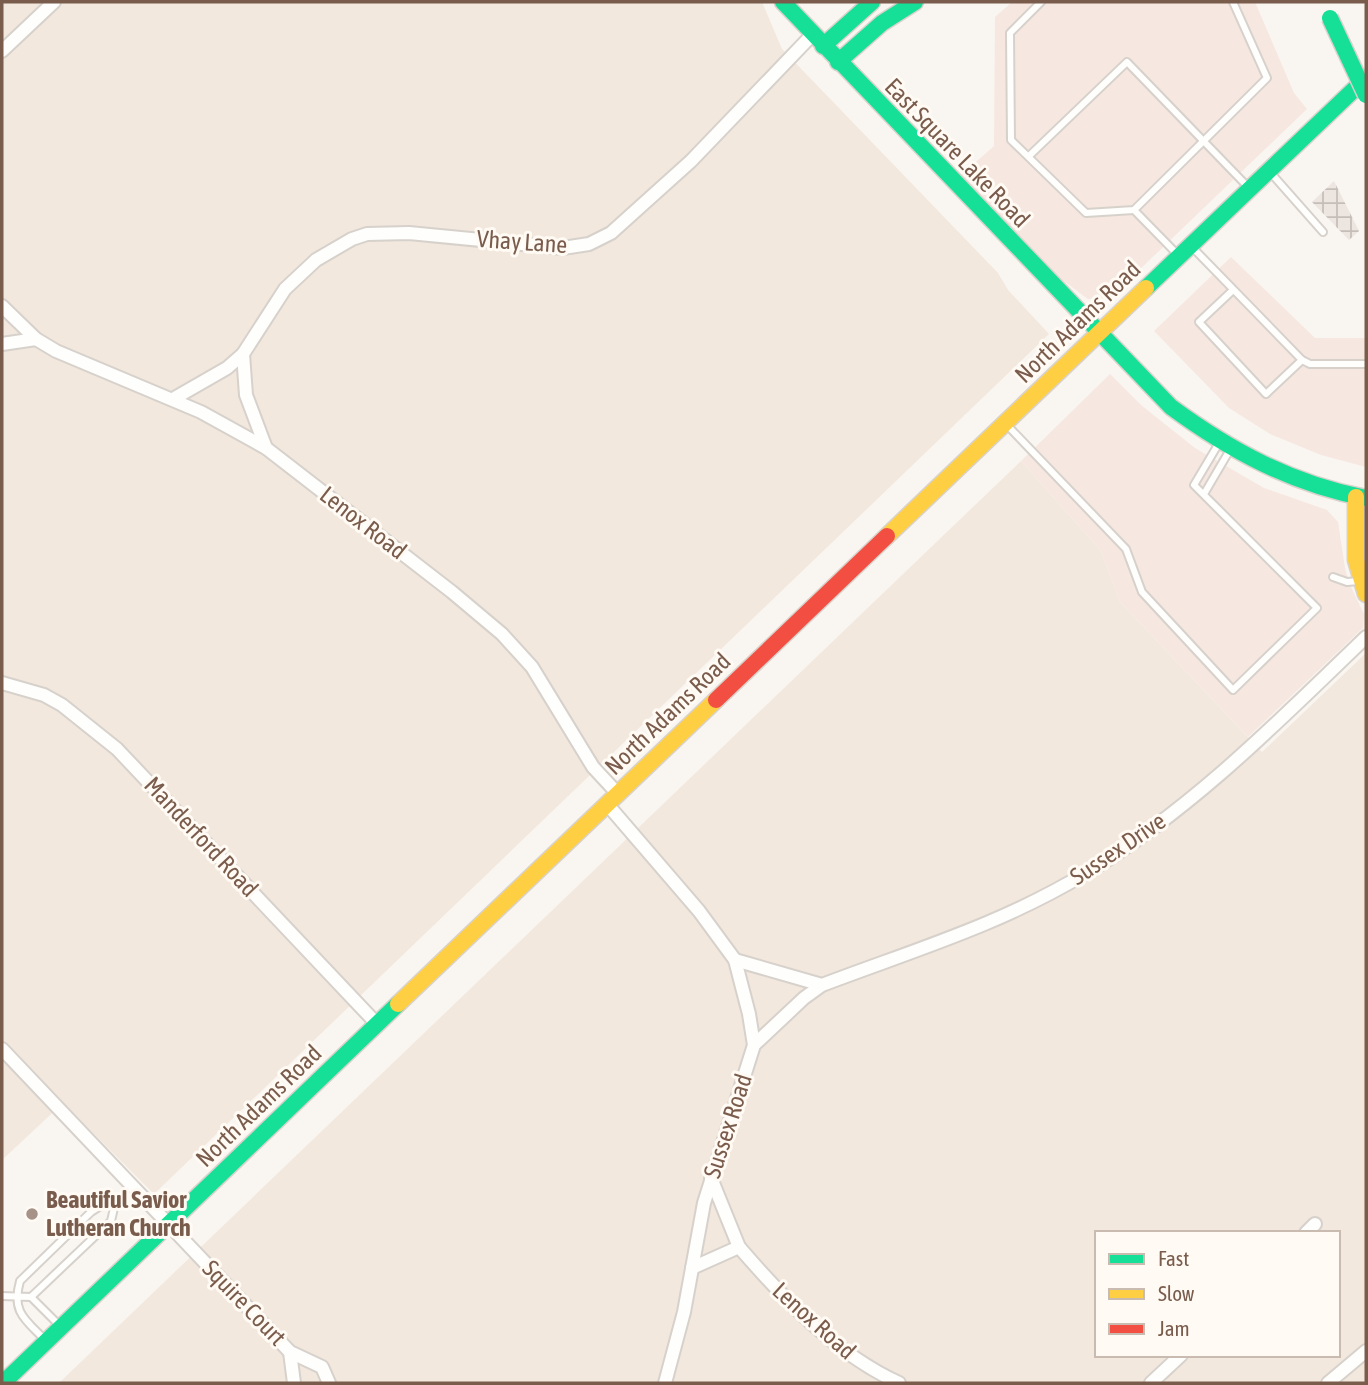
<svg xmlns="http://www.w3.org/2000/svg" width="1368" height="1385" viewBox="0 0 1368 1385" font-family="'Asap Condensed',sans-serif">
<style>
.residential{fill:#f2e8de;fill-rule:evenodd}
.commercial{fill:#f6e8e1}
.industrial{fill:url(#industrial-grid)}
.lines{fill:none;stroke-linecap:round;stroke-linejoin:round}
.lane-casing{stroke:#d7d1cb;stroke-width:10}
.street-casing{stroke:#d7d1cb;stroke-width:16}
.fast-casing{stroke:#d9d2cb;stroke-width:19}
.slow-casing{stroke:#d9d2cb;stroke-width:19}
.jam-casing{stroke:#d9d2cb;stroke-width:19}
.lane{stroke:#fefefd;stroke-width:6}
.street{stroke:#fefefd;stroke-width:12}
.fast{stroke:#16e098;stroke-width:16}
.slow{stroke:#ffcf43;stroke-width:16}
.jam{stroke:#f24e42;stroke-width:16}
.fast-bridge-casing{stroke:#dad1cc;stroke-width:19;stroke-linecap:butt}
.fast-bridge{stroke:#16e098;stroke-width:16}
.poi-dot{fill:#a69286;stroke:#fffaf3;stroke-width:2.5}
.labels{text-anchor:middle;stroke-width:6;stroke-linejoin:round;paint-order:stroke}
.street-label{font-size:24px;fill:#7a5c4d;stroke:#fffaf3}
.poi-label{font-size:24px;font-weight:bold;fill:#7a5c4d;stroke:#fffaf3;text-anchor:start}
</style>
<defs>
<pattern id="industrial-grid" width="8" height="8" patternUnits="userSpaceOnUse" patternTransform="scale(1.75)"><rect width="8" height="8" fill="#ede5e0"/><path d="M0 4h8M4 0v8" fill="none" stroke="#c5bdb8"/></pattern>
</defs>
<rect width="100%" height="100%" fill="#f9f5f0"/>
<g class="residential">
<polygon points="2,2 762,2 782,49 998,273 1008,290 1049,334 154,1194 63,1103 2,1160"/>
<path d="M1021 461 1101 551 1120 602 1262 752 1366 653V1383H59ZM1097 1233H1338V1355H1097Z"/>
</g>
<g class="commercial">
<polygon points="1012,2 1255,2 1294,93 1307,109 1111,297 1088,299 1061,279 961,175 994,146 995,17"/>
<polygon points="1231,257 1315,338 1366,338 1366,467 1321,455 1270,434 1229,408 1154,331"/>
<polygon points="1110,374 1141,405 1195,448 1264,488 1327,510 1338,522 1345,568 1349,583 1364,614 1363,628 1248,737 1120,602 1101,551 1021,461"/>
</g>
<polygon class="industrial" points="1334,181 1359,231 1349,240 1312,202"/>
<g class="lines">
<defs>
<g id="lane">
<polyline points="1041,2 1010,33 1011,140 1086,213 1134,210 1267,78 1233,2"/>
<polyline points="1029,156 1127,62 1248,187"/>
<polyline points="1270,172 1323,232"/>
<polyline points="1134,210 1179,256"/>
<polyline points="1193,248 1302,360 1310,364 1366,364"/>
<polyline points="1233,290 1199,322 1266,394 1302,360"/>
<polyline points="1006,424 1126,549 1142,592 1233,690 1317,608 1194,485 1219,443"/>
<polyline points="1204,494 1231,448"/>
<polyline points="1333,577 1347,582 1359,581"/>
<path d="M2 1296 31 1297 111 1221 114 1208 110 1204 105 1203 91 1212 20 1281C11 1313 26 1320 46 1341"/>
<polyline points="31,1297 59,1325"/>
</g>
<g id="street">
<polyline points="2,51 54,2"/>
<polyline points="2,306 36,339 56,351 201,412 266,448 452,592 502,634 532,667 593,767 618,794"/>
<polyline points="2,344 36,339"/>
<polyline points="243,354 246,395 266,448"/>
<polyline points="173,399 227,368 243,354 285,289 316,260 352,239 367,234 409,233 563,248 589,244 611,233 691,161 813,34"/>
<polyline points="2,683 44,695 62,705 117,749 377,1024"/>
<polyline points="607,804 699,911 735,960 749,1014 754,1045"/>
<polyline points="735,960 822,985"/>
<polyline points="2,1049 290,1352 322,1367 329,1383"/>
<polyline points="711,1178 739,1247"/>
<polyline points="1306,1233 1315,1224"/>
<path d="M692 1268 739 1247C785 1300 834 1353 899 1383"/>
<polyline points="290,1352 294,1383"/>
<path d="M665 1383 684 1312 704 1203 754 1045 804 998 822 985C914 950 1000 925 1086 873 1191 810 1278 722 1366 637"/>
<polyline points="1151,1383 1181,1355"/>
<polyline points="1328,1383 1366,1351"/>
</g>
<g id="fast">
<path d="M783 2 1171 407C1231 451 1292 484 1366 498"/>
<polyline points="823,46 872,2"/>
<polyline points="838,62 882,23 915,2"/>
<polyline points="1146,288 1366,78"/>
<polyline points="3,1383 398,1004"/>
</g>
<g id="slow">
<polyline points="1356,497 1356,560 1366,594"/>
<polyline points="887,536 1146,288"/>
<polyline points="398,1004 716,700"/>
</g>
<polyline id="jam" points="716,700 887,536"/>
</defs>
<use href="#lane" class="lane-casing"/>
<use href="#street" class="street-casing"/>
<use href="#fast" class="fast-casing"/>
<use href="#slow" class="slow-casing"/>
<use href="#jam" class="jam-casing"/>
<use href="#lane" class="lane"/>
<use href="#street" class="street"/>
<use href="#fast" class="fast"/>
<use href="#slow" class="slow"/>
<use href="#jam" class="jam"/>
<defs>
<polyline id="fast-bridge" points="1330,18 1366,95"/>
</defs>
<use href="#fast-bridge" class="fast-bridge-casing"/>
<use href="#fast-bridge" class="fast-bridge"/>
</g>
<circle class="poi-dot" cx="32" cy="1214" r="7"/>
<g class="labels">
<g class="street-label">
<text transform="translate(957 153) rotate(46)" y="8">East Square Lake Road</text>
<text transform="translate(522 242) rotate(4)" y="8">Vhay Lane</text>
<text transform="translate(1078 322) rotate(-44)" y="8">North Adams Road</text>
<text transform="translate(363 523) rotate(38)" y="8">Lenox Road</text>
<text transform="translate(668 714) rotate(-44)" y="8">North Adams Road</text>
<text transform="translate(201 837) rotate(47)" y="8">Manderford Road</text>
<text transform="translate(1118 849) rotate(-34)" y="8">Sussex Drive</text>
<text transform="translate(259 1106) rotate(-44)" y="8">North Adams Road</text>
<text transform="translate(728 1126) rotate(-72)" y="8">Sussex Road</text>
<text transform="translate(244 1303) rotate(46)" y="8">Squire Court</text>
<text transform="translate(814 1321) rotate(42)" y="8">Lenox Road</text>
</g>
<g class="poi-label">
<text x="46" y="1208">Beautiful Savior<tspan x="46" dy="28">Lutheran Church</tspan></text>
</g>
</g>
<rect width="1368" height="1385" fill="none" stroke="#7a5c4d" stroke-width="7"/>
<rect x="1095" y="1231" width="245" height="126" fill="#fffaf3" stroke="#cabbb1" stroke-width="2"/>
<rect x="1109" y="1254" width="35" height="10" fill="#16e098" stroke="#cabbb1" stroke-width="2"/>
<text x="1158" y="1266" font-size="21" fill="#7a5c4d">Fast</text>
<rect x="1109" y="1289" width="35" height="10" fill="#ffcf43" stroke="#cabbb1" stroke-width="2"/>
<text x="1158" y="1301" font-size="21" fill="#7a5c4d">Slow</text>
<rect x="1109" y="1324" width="35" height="10" fill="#f24e42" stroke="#cabbb1" stroke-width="2"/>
<text x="1158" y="1336" font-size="21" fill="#7a5c4d">Jam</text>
</svg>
